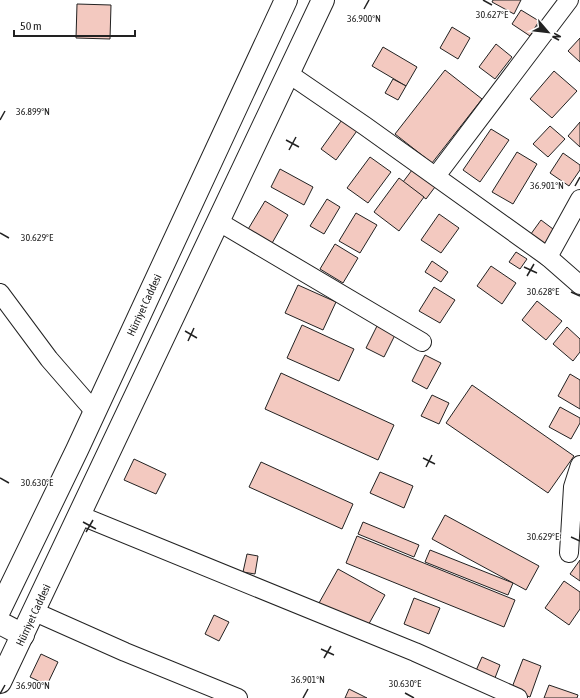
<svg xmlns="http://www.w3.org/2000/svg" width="580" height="698" viewBox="0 0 580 698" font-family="'Asap Condensed',sans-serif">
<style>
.building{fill:#f3c9c0;stroke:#222}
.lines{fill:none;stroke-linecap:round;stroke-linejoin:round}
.minor-casing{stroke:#222;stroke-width:20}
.major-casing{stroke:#222;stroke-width:24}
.highway-casing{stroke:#222;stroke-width:24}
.minor{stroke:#fff;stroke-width:18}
.major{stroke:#fff;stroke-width:22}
.highway{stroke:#fff;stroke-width:22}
.ticks{fill:none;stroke:#222;stroke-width:1.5}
.labels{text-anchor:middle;stroke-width:3;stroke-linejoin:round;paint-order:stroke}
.street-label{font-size:11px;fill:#222;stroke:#fff}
.ticks-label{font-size:10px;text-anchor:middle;fill:#222;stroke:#fff;stroke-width:3;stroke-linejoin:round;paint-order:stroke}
</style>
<rect width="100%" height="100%" fill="#fff"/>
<g class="building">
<polygon points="493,0 521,0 514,14 492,2"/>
<polygon points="77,4 111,5 110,39 76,38"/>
<polygon points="521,10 539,21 530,36 512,24"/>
<polygon points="452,27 470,38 458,59 440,48"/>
<polygon points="580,38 580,62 568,51"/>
<polygon points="496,44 512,57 495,79 479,67"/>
<polygon points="383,47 417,67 406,86 372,66"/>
<polygon points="445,70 482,99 432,163 395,134"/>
<polygon points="554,71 577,91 552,118 530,99"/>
<polygon points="393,79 406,86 398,100 385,93"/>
<polygon points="344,117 359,128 336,160 321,149"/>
<polygon points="580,122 580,147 568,136"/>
<polygon points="550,126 565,139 548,157 533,144"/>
<polygon points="491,129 509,140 480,182 463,170"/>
<polygon points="517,152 537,164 513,204 492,192"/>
<polygon points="563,153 580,165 580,170 569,186 550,173"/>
<polygon points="370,157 391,172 368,203 347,188"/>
<polygon points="415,166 438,183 426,199 403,182"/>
<polygon points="280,169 313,187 304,205 271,187"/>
<polygon points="399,178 424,197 399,231 374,212"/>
<polygon points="327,199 340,207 324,234 310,226"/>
<polygon points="265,201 288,215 271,245 247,231"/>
<polygon points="356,213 377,225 360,253 339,241"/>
<polygon points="439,214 459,228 441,253 421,240"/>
<polygon points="541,220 557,232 544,250 528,238"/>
<polygon points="335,244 358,258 343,283 320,269"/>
<polygon points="516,252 527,259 520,269 509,262"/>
<polygon points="432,261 448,272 441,282 425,272"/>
<polygon points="491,266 516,283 502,304 477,286"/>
<polygon points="298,285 336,302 323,330 285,313"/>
<polygon points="434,287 455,300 440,323 419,311"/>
<polygon points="537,301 562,321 546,340 522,320"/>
<polygon points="302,325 354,349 339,381 287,358"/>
<polygon points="377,326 395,335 384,357 366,348"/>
<polygon points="567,327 580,339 580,352 573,361 553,344"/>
<polygon points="425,355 441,363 427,389 412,381"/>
<polygon points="281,373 394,425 378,460 265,409"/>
<polygon points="570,374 580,380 580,409 558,396"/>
<polygon points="472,385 574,456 548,493 446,423"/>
<polygon points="432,395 449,403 439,424 421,416"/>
<polygon points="560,407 580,418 580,423 571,439 549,427"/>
<polygon points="134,459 166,474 156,494 124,480"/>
<polygon points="261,462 353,504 342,529 249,487"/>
<polygon points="380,472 413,486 404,508 370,493"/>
<polygon points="445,515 539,566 526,590 432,539"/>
<polygon points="363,522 419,545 414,557 358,534"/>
<polygon points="357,536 515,600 504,627 346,563"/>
<polygon points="430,550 513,583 508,595 425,562"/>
<polygon points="247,554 258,556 255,574 243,572"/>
<polygon points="580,560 580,581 570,574"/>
<polygon points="338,569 385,595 366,629 319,603"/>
<polygon points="564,581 580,592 580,609 569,625 545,608"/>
<polygon points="414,598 440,608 429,634 404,624"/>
<polygon points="214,615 229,622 219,641 205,634"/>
<polygon points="41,654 58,662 47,685 30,677"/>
<polygon points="482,657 500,665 493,683 474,675"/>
<polygon points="523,659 541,666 530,697 511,690"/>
<polygon points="549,685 578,695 577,698 544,698"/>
<polygon points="349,689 367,698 345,698"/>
</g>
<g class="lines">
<defs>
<g id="minor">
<polyline points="289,74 365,126 548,257 580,285"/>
<polyline points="436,176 569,0"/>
<polyline points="219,222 422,342"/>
<polyline points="548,257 580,199"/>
<polyline points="0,293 49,359 95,412"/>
<polyline points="79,515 415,652 518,698"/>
<polyline points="569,553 573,487 580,465"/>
<polyline points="35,612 125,652 238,698"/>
</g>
<polyline id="major" points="0,623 23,635"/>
<g id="highway">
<polyline points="0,609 77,450 286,0"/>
<polyline points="0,682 323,0"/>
</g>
</defs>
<use href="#minor" class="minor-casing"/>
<use href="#major" class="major-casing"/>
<use href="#highway" class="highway-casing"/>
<use href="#minor" class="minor"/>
<use href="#major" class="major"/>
<use href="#highway" class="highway"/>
</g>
<path class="ticks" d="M483 0 492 5M364 9 369 0M0 120 5 111M286 140 299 147M289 150 296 137M575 186 580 177M0 233 9 238M524 267 537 273M527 276 534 264M571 292 580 296M185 331 197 338M188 341 194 328M423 458 435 464M426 467 432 455M0 478 9 483M83 522 96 529M86 532 93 520M571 537 580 541M321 649 334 655M324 658 331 646M405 693 414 698M0 694 5 685M303 698 308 689"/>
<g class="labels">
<g class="street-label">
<text transform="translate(144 305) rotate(-65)" y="4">Hürriyet Caddesi</text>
<text transform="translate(33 615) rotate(-65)" y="4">Hürriyet Caddesi</text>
</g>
</g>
<g class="ticks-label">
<text x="492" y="18">30.627°E</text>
<text x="364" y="22">36.900°N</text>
<text x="33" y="115">36.899°N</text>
<text x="547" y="189">36.901°N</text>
<text x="37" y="241">30.629°E</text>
<text x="543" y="295">30.628°E</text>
<text x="37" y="486">30.630°E</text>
<text x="543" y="540">30.629°E</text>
<text x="308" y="683">36.901°N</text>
<text x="405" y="687">30.630°E</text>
<text x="33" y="689">36.900°N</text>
</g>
<g transform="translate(548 32) rotate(118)" stroke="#ffffff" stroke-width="3" paint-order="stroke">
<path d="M0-3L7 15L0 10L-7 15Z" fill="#222222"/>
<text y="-6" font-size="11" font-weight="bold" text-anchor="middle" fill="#222222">N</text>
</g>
<path d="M14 30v6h121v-6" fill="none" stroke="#222222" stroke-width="2"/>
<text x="20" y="30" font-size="12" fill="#222222" stroke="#ffffff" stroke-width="3" paint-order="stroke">50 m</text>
</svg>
